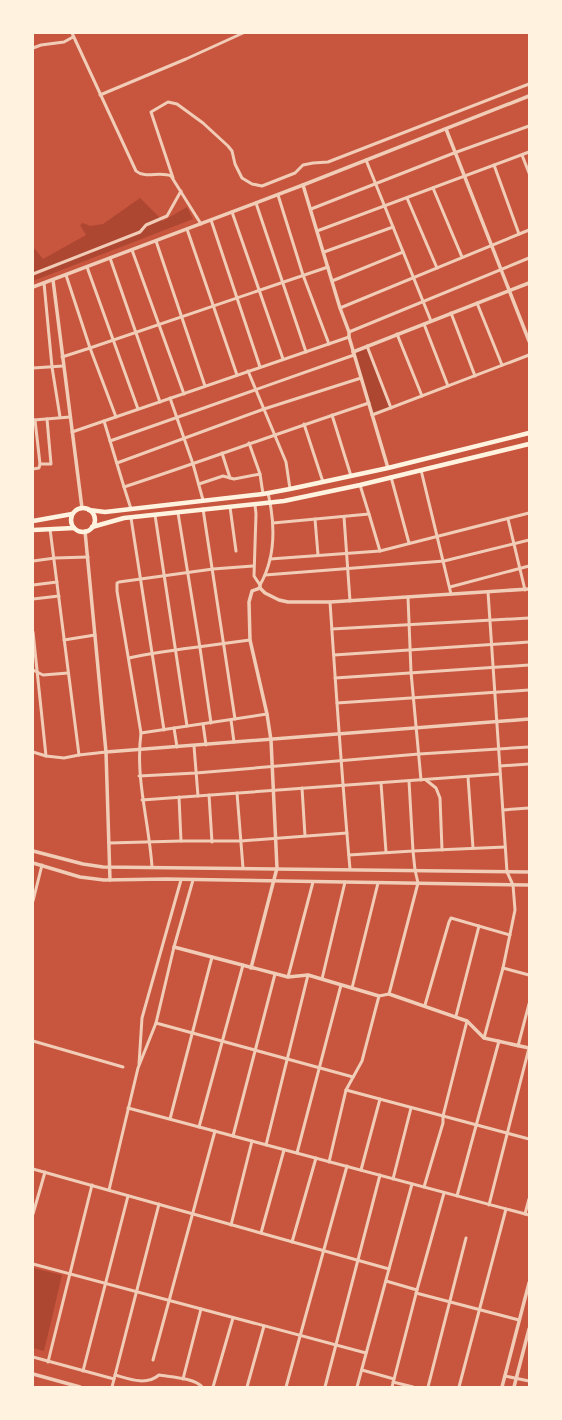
<svg xmlns="http://www.w3.org/2000/svg" width="562" height="1420" viewBox="0 0 562 1420" font-family="Montserrat,sans-serif">
<style>
.green{fill:#ae4732}
.lines{fill:none;stroke-linecap:round;stroke-linejoin:round}
.minor{stroke:#f1ccb7;stroke-width:3}
.tertiary{stroke:#f1ccb7;stroke-width:3.5}
.primary{stroke:#fff3e0;stroke-width:4.5}
</style>
<rect width="100%" height="100%" fill="#c8553d"/>
<g class="green">
<polygon points="140,198 163,221 187,207 193,219 33,281 33,249 35,249 43,259 86,235 80,225 83,223 90,226 103,224"/>
<polygon points="367,346 391,408 372,415 353,352"/>
<polygon points="33,1268 62,1275 44,1351 33,1348"/>
</g>
<g class="lines">
<g class="minor">
<path d="M72 33 136 171C145 179 160 171 171 176L201 224"/>
<polyline points="33,48 41,45 64,42 73,37"/>
<polyline points="100,95 186,59 243,33"/>
<polyline points="522,155 529,173"/>
<polyline points="366,160 431,321"/>
<polyline points="494,165 519,234"/>
<polyline points="173,178 151,112 168,102 177,104 203,123 228,146 232,151 235,164 242,178 252,184 262,186 295,173 303,165 313,163 328,162 529,84"/>
<polyline points="433,188 462,257"/>
<polyline points="278,195 303,275 329,344"/>
<polyline points="407,198 437,268"/>
<polyline points="256,203 306,352"/>
<polyline points="311,209 454,153 529,126"/>
<polyline points="232,212 283,359"/>
<polyline points="211,220 260,367"/>
<polyline points="187,229 237,375"/>
<polyline points="317,231 529,152"/>
<polyline points="156,241 205,386"/>
<polyline points="132,250 184,394"/>
<polyline points="324,252 393,227"/>
<polyline points="110,258 160,402"/>
<polyline points="87,267 138,409"/>
<polyline points="33,274 140,232 146,225 167,216 181,191"/>
<polyline points="66,275 90,348 116,417"/>
<polyline points="332,281 403,252"/>
<polyline points="44,283 52,367 60,417"/>
<polyline points="477,303 502,365"/>
<polyline points="340,308 529,230"/>
<polyline points="451,313 475,376"/>
<polyline points="424,324 448,386"/>
<polyline points="349,332 529,258"/>
<polyline points="397,334 422,396"/>
<polyline points="367,346 391,408"/>
<polyline points="62,357 90,348 328,267"/>
<polyline points="33,368 63,366"/>
<polyline points="248,371 286,462 290,489"/>
<polyline points="170,398 193,464 203,500"/>
<polyline points="332,415 351,476"/>
<polyline points="372,415 529,355"/>
<polyline points="34,420 70,417"/>
<path d="M104 421 124 487C206 460 287 430 369 403"/>
<polyline points="304,424 323,482"/>
<polyline points="72,432 349,337"/>
<polyline points="110,441 354,355"/>
<polyline points="249,443 260,474 263,494"/>
<polyline points="222,453 230,478"/>
<polyline points="117,463 264,409 361,378"/>
<polyline points="40,464 51,464 47,419"/>
<polyline points="33,469 39,468 40,464 35,420"/>
<polyline points="421,470 451,594"/>
<polyline points="391,477 409,543"/>
<polyline points="199,484 223,476 234,479 260,474"/>
<polyline points="124,487 131,509"/>
<path d="M255 505 256 514 254 576 260 585C276 557 275 523 268 493"/>
<polyline points="230,507 236,551"/>
<polyline points="203,509 235,719"/>
<polyline points="178,513 200,648 211,723"/>
<polyline points="369,514 380,551"/>
<polyline points="155,515 187,726"/>
<polyline points="344,517 350,601"/>
<polyline points="131,518 164,730"/>
<polyline points="315,519 318,555"/>
<polyline points="508,519 525,590"/>
<polyline points="273,523 369,514 360,485"/>
<polyline points="50,529 79,755"/>
<polyline points="270,559 380,551 529,513"/>
<polyline points="33,561 55,558 88,557"/>
<polyline points="265,575 444,561 529,540"/>
<polyline points="33,585 57,582"/>
<polyline points="450,587 529,566"/>
<polyline points="408,597 411,672 421,780"/>
<polyline points="33,599 59,596"/>
<path d="M330 602C336 691 342 780 350 869"/>
<polyline points="332,629 529,618"/>
<polyline points="33,632 46,756"/>
<polyline points="64,640 95,635"/>
<polyline points="334,655 529,642"/>
<path d="M129 658C168 649 210 646 250 640"/>
<polyline points="33,670 43,675 68,673"/>
<polyline points="335,678 529,665"/>
<polyline points="337,703 529,690"/>
<polyline points="231,720 234,742"/>
<polyline points="203,724 206,745"/>
<polyline points="174,728 177,747"/>
<polyline points="141,733 267,714"/>
<polyline points="194,746 198,796"/>
<polyline points="33,752 46,756 64,758 79,755 106,752"/>
<polyline points="500,766 529,764"/>
<polyline points="139,776 196,773 419,754 529,747"/>
<polyline points="468,777 473,848"/>
<polyline points="426,780 436,788 440,798 442,850"/>
<polyline points="381,783 386,852"/>
<polyline points="302,788 305,836"/>
<polyline points="237,793 243,868"/>
<polyline points="209,795 212,842"/>
<polyline points="179,797 181,841"/>
<polyline points="142,800 500,774"/>
<polyline points="503,810 529,808"/>
<polyline points="109,843 181,841 241,841 347,833"/>
<polyline points="349,855 413,851 409,781"/>
<path d="M152 867C149 821 135 779 141 733L117 591V583L119 582 213 569 253 566"/>
<polyline points="33,901 42,865"/>
<polyline points="503,968 529,975"/>
<polyline points="288,977 313,882"/>
<polyline points="322,979 345,882"/>
<polyline points="352,988 378,883"/>
<polyline points="425,1005 449,922 451,918 510,935"/>
<polyline points="456,1016 479,926"/>
<polyline points="156,1023 353,1077"/>
<polyline points="484,1038 503,968 515,910 513,885 507,872 488,592"/>
<polyline points="33,1041 123,1067"/>
<polyline points="518,1046 529,1004"/>
<polyline points="139,1064 142,1018 181,880"/>
<polyline points="346,1090 529,1139"/>
<polyline points="128,1108 529,1215"/>
<polyline points="170,1119 212,957"/>
<polyline points="199,1127 243,965"/>
<polyline points="233,1136 275,974"/>
<polyline points="266,1145 308,975"/>
<polyline points="297,1153 341,985"/>
<polyline points="329,1162 346,1090 362,1061 379,996 389,994 418,883 415,870 413,851 505,847"/>
<polyline points="33,1169 389,1269"/>
<polyline points="361,1170 380,1099"/>
<polyline points="393,1179 411,1108"/>
<polyline points="424,1187 443,1123 443,1116 467,1021"/>
<polyline points="109,1190 138,1068 156,1023 174,947 193,880"/>
<polyline points="457,1196 499,1041"/>
<polyline points="489,1205 529,1048"/>
<polyline points="33,1214 45,1172"/>
<polyline points="525,1214 529,1199"/>
<polyline points="231,1225 252,1141"/>
<polyline points="261,1233 284,1150"/>
<polyline points="292,1242 316,1158"/>
<polyline points="33,1264 366,1353"/>
<polyline points="386,1281 417,1290"/>
<polyline points="416,1293 519,1320"/>
<polyline points="33,1357 114,1379"/>
<polyline points="153,1360 215,1131"/>
<polyline points="48,1362 92,1185"/>
<polyline points="362,1370 394,1379"/>
<polyline points="83,1371 128,1196"/>
<path d="M115 1375C129 1379 146 1386 159 1375 170 1377 195 1378 202 1387"/>
<polyline points="505,1376 529,1381"/>
<polyline points="183,1379 201,1309"/>
<polyline points="393,1382 413,1387"/>
<polyline points="112,1387 159,1204"/>
<polyline points="213,1387 233,1318"/>
<polyline points="247,1387 264,1326"/>
<polyline points="286,1387 347,1166"/>
<polyline points="325,1387 380,1175"/>
<polyline points="357,1387 412,1184"/>
<polyline points="392,1387 417,1290 444,1193"/>
<polyline points="428,1387 466,1238"/>
<polyline points="459,1387 506,1209"/>
</g>
<g class="tertiary">
<polyline points="446,129 529,341"/>
<polyline points="303,185 340,308 349,332 349,337 388,468"/>
<polyline points="53,280 82,508"/>
<polyline points="33,287 303,185 529,96"/>
<polyline points="353,352 529,283"/>
<polyline points="85,531 106,752 110,880"/>
<polyline points="260,585 260,588 265,593 279,600 288,602 330,602 529,589"/>
<polyline points="106,752 529,719"/>
<polyline points="33,851 83,864 103,867 529,872"/>
<polyline points="33,863 80,877 104,880 166,879 529,885"/>
<polyline points="174,947 288,977 308,975 379,996"/>
<polyline points="251,968 277,868 271,740 267,714 250,640 249,602 252,591 260,588"/>
<polyline points="389,994 467,1021 484,1038 529,1048"/>
<polyline points="33,1374 80,1387"/>
<polyline points="502,1387 529,1283"/>
<polyline points="514,1387 529,1329"/>
</g>
<g class="primary">
<circle cx="83" cy="520" r="12"/>
<polyline points="89,510 105,512 263,494 290,489 388,468 529,433"/>
<polyline points="33,521 72,514"/>
<polyline points="92,527 124,518 284,501 360,485 529,444"/>
<polyline points="33,530 74,528"/>
</g>
</g>
<rect width="562" height="1420" fill="none" stroke="#fff3e0" stroke-width="68"/>
</svg>
